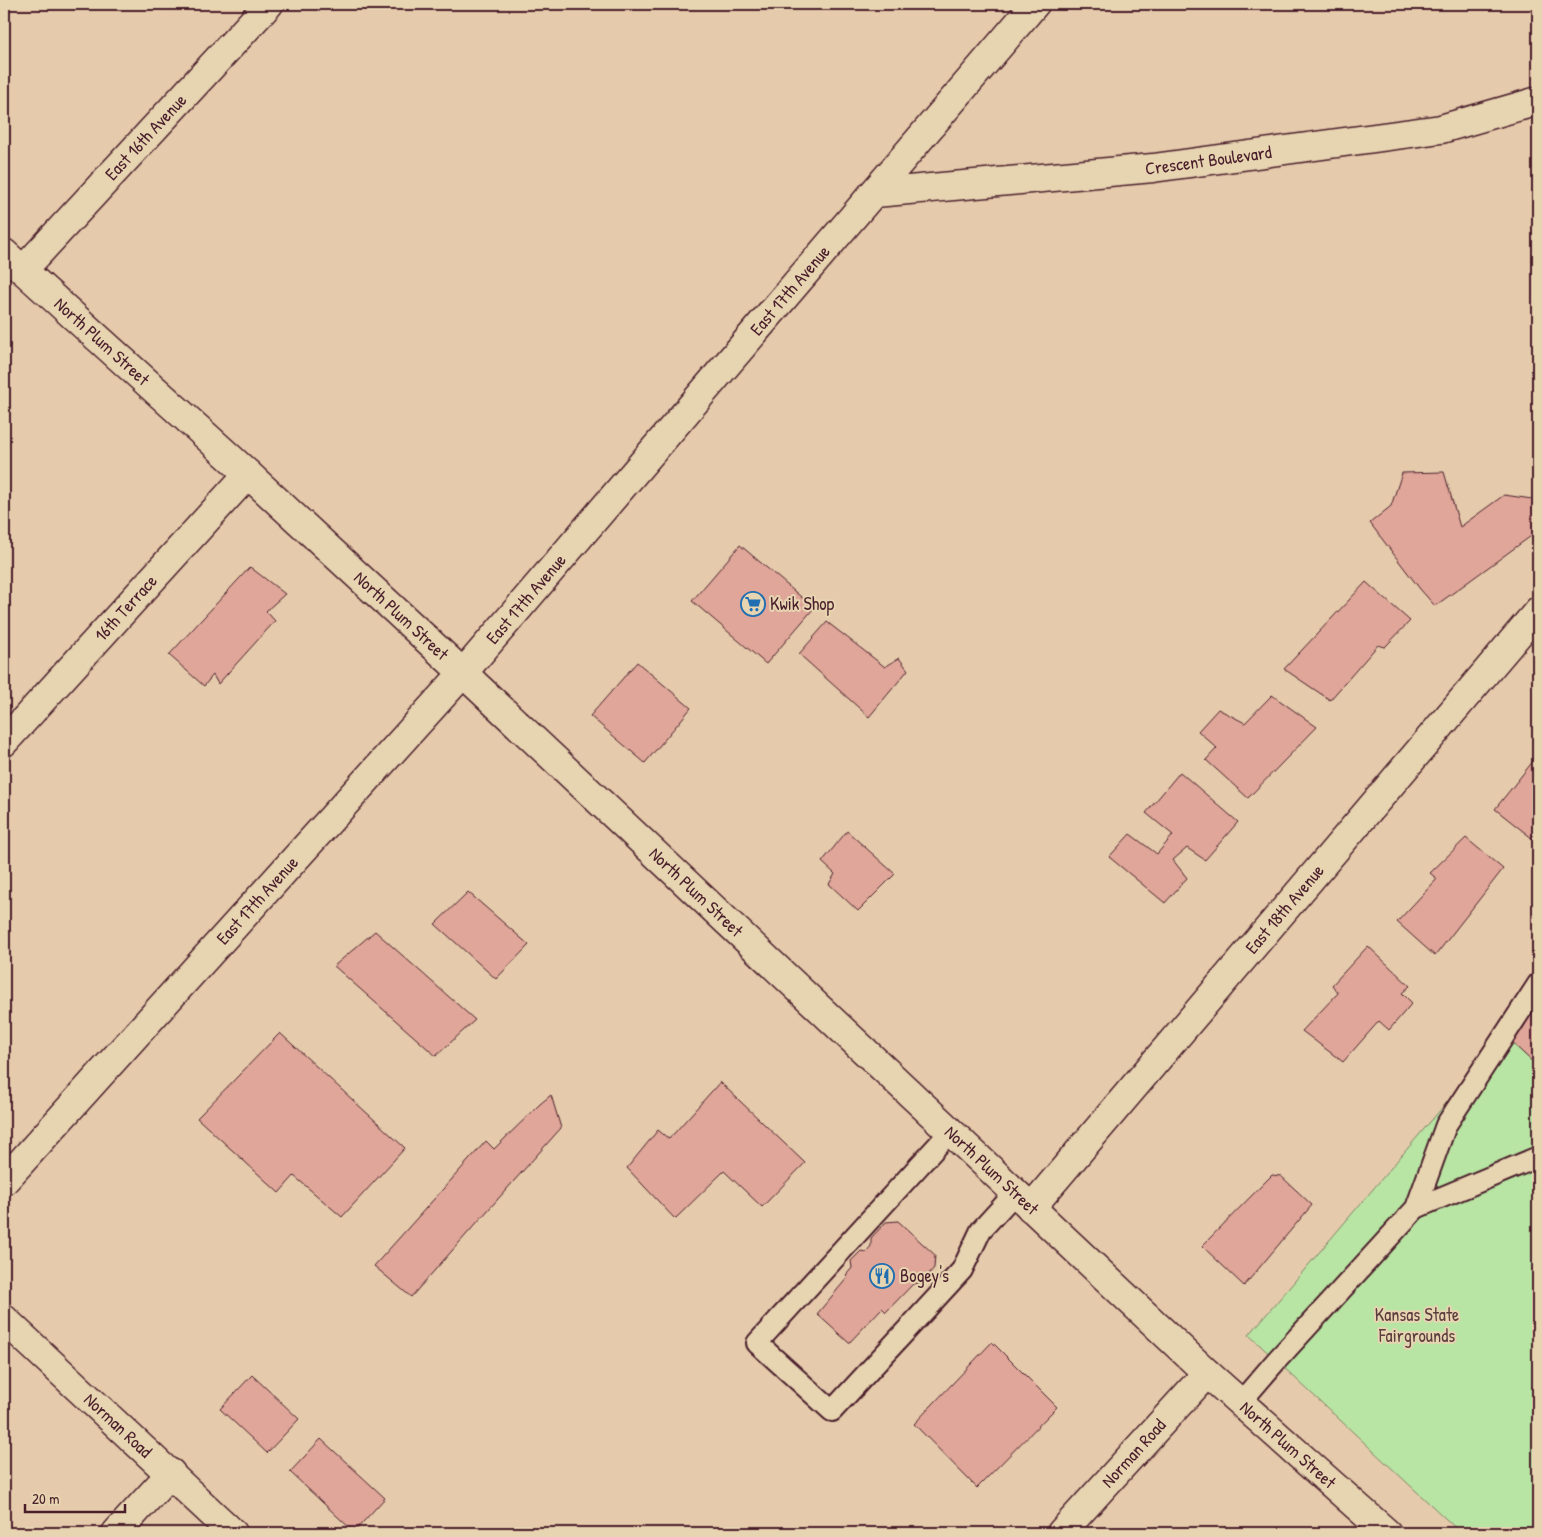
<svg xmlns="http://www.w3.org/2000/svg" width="1542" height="1537" viewBox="0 0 1542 1537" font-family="'Patrick Hand',sans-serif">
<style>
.green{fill:#b8e5a3;stroke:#818267}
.building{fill:#dfa699;stroke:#4a1f2b}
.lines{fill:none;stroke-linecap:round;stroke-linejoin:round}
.service-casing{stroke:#4a1f2b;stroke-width:24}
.minor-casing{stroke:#4a1f2b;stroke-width:31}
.tertiary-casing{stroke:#4a1f2b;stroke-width:31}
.service{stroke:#e7d4b1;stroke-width:20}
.minor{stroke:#e7d4b1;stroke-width:28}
.tertiary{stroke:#e7d4b1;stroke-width:28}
.labels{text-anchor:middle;stroke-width:4;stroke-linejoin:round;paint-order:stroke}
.street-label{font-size:18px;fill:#4a1f2b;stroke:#e7d4b1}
.poi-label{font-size:18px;fill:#4a1f2b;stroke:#e7d4b1;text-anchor:start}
.park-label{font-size:18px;fill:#5a3d3d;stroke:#e7d4b1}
</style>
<rect width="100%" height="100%" fill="#e5cbac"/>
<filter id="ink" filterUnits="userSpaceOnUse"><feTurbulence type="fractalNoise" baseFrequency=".02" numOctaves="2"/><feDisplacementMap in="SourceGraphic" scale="10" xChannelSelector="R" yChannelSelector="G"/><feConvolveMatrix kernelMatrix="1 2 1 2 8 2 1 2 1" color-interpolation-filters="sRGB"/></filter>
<g filter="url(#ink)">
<polygon class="green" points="1538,995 1538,1533 1461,1533 1249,1335"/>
<g class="building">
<polygon points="1444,472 1460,527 1504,495 1532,499 1538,508 1538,531 1435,606 1420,589 1370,523 1391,506 1402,473"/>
<polygon points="740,545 814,608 766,664 692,601"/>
<polygon points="250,567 285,594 266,611 275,621 218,684 213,675 204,686 169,655"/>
<polygon points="1366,582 1410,621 1385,647 1378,645 1330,700 1284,669"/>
<polygon points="827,622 885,667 899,658 908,670 869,717 799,654"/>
<polygon points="637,662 691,708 645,763 590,716"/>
<polygon points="1272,695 1317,727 1248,798 1206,760 1217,748 1198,731 1218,709 1245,723"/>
<polygon points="1538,755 1538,843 1495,809"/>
<polygon points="1180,772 1238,822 1205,860 1187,848 1173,860 1187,878 1165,903 1109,857 1130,834 1157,854 1173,835 1146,813"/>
<polygon points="847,831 895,874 858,911 829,884 835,874 822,862"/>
<polygon points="1466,838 1503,869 1435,956 1397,922 1437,879 1430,873"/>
<polygon points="468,892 529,945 496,979 435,924"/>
<polygon points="375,931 475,1020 436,1056 334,966"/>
<polygon points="1368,946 1410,986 1402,993 1412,1003 1389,1030 1379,1021 1343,1062 1302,1031 1338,993 1332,985"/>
<polygon points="1538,1007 1538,1067 1508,1039"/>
<polygon points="280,1033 405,1148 342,1217 294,1176 279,1193 197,1118"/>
<polygon points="720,1082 805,1163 762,1207 724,1171 675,1219 627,1168 658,1130 669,1139"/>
<polygon points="551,1095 561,1128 411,1297 374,1266 486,1141 494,1149 540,1104"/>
<polygon points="1272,1175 1281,1176 1312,1205 1244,1286 1202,1246"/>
<polygon points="898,1221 935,1255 934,1268 921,1283 913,1284 886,1312 882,1308 849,1343 817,1314 848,1277 846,1275 852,1268 851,1261 861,1251 866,1252 871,1246 871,1238 886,1222"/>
<polygon points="992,1342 1057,1407 977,1488 914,1424"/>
<polygon points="252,1375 299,1419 267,1453 220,1409"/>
<polygon points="321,1439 385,1498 354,1532 290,1472"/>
</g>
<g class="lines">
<defs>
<g id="service">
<polyline points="950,1132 757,1343 832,1411 962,1270 981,1230 1015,1193"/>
<polyline points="1416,1208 1538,1157"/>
<polyline points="1240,1403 1276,1361 1416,1208 1446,1125 1538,984"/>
</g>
<g id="minor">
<path id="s1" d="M875 193 1153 168 1441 129 1538 101"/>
<path id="s2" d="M23 270 269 4"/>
<path id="s3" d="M4 742 248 474"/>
<path id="s4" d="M1031 1208 1538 611"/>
<path id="s5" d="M4 1319 233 1533"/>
<polyline points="116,1533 171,1473"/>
<path id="s6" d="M1061 1533 1207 1373"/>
</g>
<g id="tertiary">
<path id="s7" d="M4 253 248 474 463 673 1207 1373 1387 1533"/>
<path id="s8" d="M4 1181 463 673 1035 4"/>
</g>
</defs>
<use href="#service" class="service-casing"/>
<use href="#minor" class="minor-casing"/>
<use href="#tertiary" class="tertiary-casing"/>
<use href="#service" class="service"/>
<use href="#minor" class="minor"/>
<use href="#tertiary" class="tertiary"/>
</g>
</g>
<defs>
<symbol id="supermarket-ring" viewBox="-11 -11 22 22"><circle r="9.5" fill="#e7d4b1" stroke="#1f6fb2" stroke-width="1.5"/><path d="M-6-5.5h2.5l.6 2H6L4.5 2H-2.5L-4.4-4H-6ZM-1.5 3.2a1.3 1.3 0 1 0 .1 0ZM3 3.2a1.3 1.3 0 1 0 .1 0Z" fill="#1f6fb2"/></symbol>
<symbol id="restaurant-ring" viewBox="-11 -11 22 22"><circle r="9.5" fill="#e7d4b1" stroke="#1f6fb2" stroke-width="1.5"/><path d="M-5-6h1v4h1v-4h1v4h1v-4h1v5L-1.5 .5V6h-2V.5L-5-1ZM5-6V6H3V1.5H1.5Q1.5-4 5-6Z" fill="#1f6fb2"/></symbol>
</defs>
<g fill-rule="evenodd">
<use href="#supermarket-ring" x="739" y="590" width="28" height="28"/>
<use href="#restaurant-ring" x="868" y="1262" width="28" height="28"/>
</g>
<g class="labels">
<g class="street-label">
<text dy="6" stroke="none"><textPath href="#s2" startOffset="181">East 16th Avenue</textPath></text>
<text dy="6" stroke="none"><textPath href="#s1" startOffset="335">Crescent Boulevard</textPath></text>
<text dy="6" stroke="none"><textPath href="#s8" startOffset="1188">East 17th Avenue</textPath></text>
<text dy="6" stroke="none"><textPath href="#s7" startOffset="132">North Plum Street</textPath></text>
<text dy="6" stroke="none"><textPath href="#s8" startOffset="782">East 17th Avenue</textPath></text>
<text dy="6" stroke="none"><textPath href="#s3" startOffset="181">16th Terrace</textPath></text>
<text dy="6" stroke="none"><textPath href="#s7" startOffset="538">North Plum Street</textPath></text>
<text dy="6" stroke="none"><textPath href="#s7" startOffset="942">North Plum Street</textPath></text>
<text dy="6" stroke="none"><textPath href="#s8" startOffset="378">East 17th Avenue</textPath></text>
<text dy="6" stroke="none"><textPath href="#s4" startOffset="392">East 18th Avenue</textPath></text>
<text dy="6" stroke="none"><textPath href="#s7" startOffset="1348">North Plum Street</textPath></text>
<text dy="6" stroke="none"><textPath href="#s5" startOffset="156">Norman Road</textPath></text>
<text dy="6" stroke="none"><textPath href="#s7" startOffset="1752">North Plum Street</textPath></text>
<text dy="6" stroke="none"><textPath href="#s6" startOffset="108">Norman Road</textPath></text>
</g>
<g class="poi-label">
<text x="770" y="610">Kwik Shop</text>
<text x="900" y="1282">Bogey's</text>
</g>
<g class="park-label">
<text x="1417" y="1321">Kansas State<tspan x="1417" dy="21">Fairgrounds</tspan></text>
</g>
</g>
<rect width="1542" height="1537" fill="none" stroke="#e7d4b1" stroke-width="20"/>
<rect x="10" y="10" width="1522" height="1517" fill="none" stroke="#4a1f2b" stroke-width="2" filter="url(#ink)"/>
<path d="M25 1504v8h100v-8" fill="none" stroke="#4a1f2b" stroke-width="2.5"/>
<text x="32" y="1504" font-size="15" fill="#4a1f2b" stroke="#e7d4b1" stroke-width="4" paint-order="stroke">20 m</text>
</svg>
